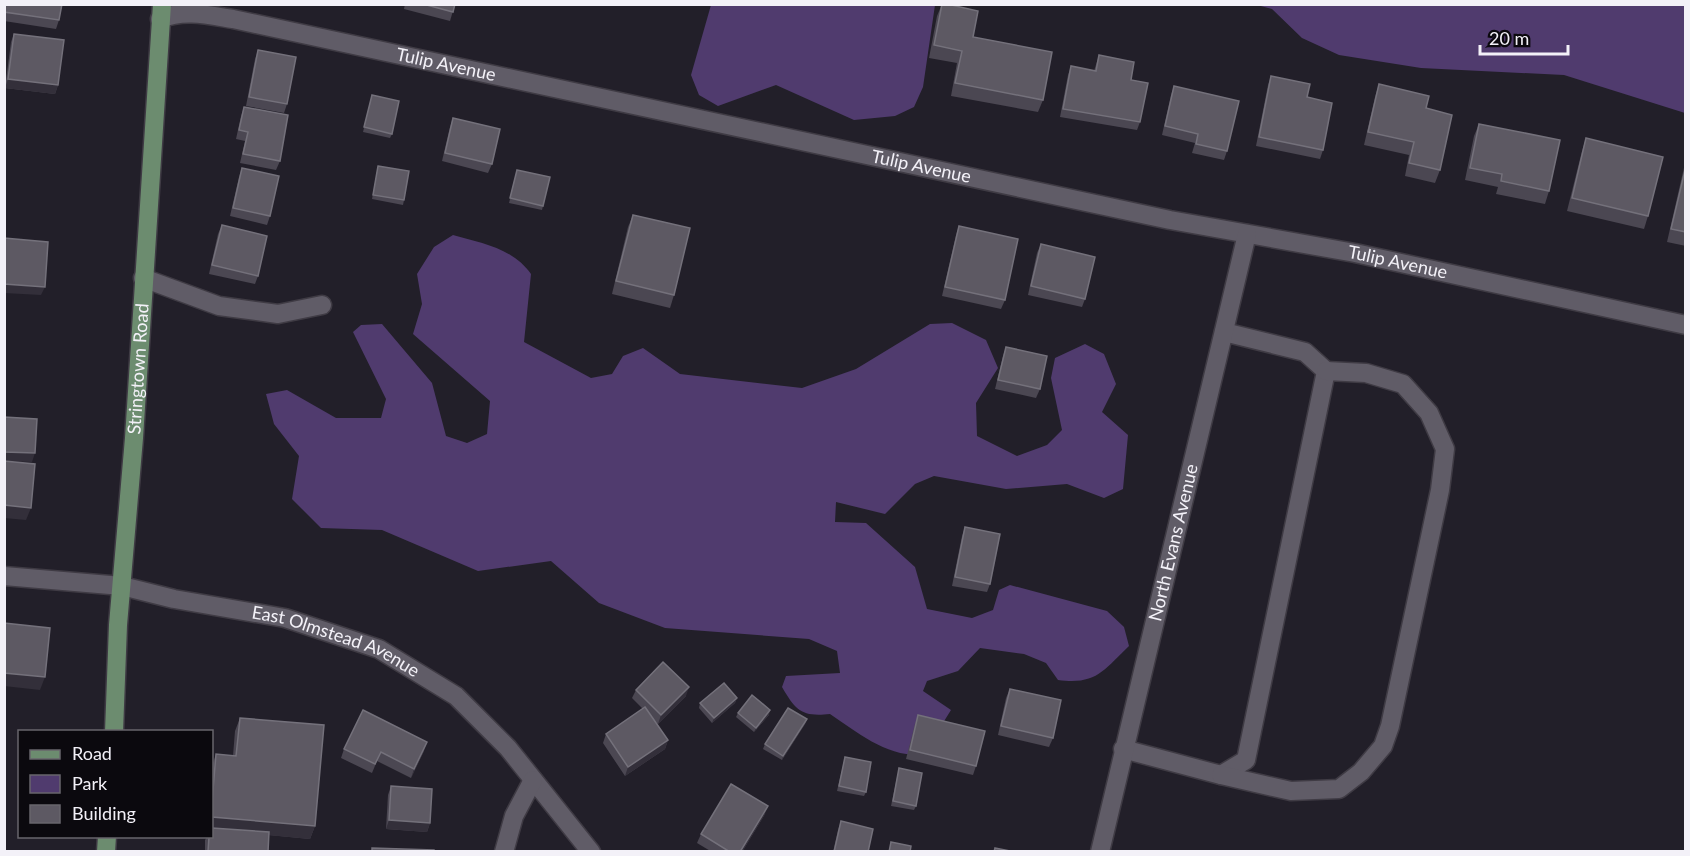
<svg xmlns="http://www.w3.org/2000/svg" width="1690" height="856" viewBox="0 0 1690 856" font-family="Lato,sans-serif">
<style>
.green{fill:#503b6e}
.lines{fill:none;stroke-linecap:round;stroke-linejoin:round}
.minor-casing{stroke:#3f3b44;stroke-width:21}
.major-casing{stroke:#3f3b44;stroke-width:21}
.minor{stroke:#605c67;stroke-width:18}
.major{stroke:#6c8c6f;stroke-width:18}
.wall{fill:#4b4752}
.shaded-wall{fill:#332f3a}
.building{fill:#5d5963;stroke:#74717b;stroke-width:1.5}
.labels{text-anchor:middle;stroke-width:6;stroke-linejoin:round;paint-order:stroke}
.street-label{font-size:18px;fill:#f3f1f8;stroke:#0b090e}
</style>
<rect width="100%" height="100%" fill="#221f29"/>
<g class="green">
<polygon points="711,5 935,5 923,87 914,107 895,116 854,120 776,85 718,106 699,95 691,75"/>
<polygon points="1257,5 1685,5 1685,113 1564,75 1421,68 1339,55 1302,38 1272,9"/>
<path d="M453 235C481 243 513 248 531 274L524 342 591 378 612 374 623 356 643 348 680 374 802 388 856 369 930 324 952 323 986 340 998 368 976 403 977 436 1017 456 1047 445 1062 430 1051 378 1055 358 1085 344 1104 354 1116 384 1102 412 1128 435 1123 489 1104 498 1067 484 1006 489 934 476 915 484 885 514 836 502 835 522 866 523 915 567 927 609 972 618 993 610 999 590 1010 585 1107 611 1124 627 1129 646C1103 671 1096 685 1058 680L1046 663 1024 654 980 648 958 671 927 681 923 691 951 710 923 755C887 757 858 733 830 714 802 717 796 711 782 687L786 676 840 673 837 651 809 639 665 628 599 603 551 561 478 571 382 530 321 528 292 499 299 456 274 424 266 394 287 390 336 418H381L386 399 353 332 361 325 382 324 432 383 446 436 467 443 487 434 490 401 413 334 422 304 417 274 434 247Z"/>
</g>
<g class="lines">
<defs>
<g id="minor">
<path id="s1" d="M160 19C184 9 208 15 233 19L1170 220 1355 253 1686 325"/>
<polyline points="143,278 219,306 278,314 322,305"/>
<path id="s2" d="M4 576 122 586 174 599 285 618 379 649 456 696 508 748 591 852"/>
<polyline points="1123,749 1221,775 1246,760 1326,371 1305,352 1224,332"/>
<polyline points="1221,775 1291,791 1339,789 1361,772 1383,746 1390,726 1440,490 1445,449 1429,413 1403,384 1366,373 1326,371"/>
<polyline points="504,852 514,816 533,780"/>
<path id="s3" d="M1100 852 1247 234"/>
</g>
<g id="major">
<path id="s4" d="M114 732 118 625 134 438 162 4"/>
<polyline points="106,852 107,836"/>
</g>
</defs>
<use href="#minor" class="minor-casing"/>
<use href="#major" class="major-casing"/>
<use href="#minor" class="minor"/>
<use href="#major" class="major"/>
</g>
<g class="wall">
<polygon points="4,4 59,20 56,29 4,21"/>
<polygon points="405,4 455,4 450,21 404,9"/>
<polygon points="942,4 973,37 1043,100 1038,112 951,96 957,63 929,58 937,16"/>
<polygon points="14,34 58,85 55,94 5,88 11,42"/>
<polygon points="258,50 287,104 284,113 246,106 255,59"/>
<polygon points="1099,55 1131,80 1140,122 1137,130 1060,117 1068,75 1071,66 1094,71"/>
<polygon points="1271,76 1307,97 1323,150 1320,159 1256,146 1268,85"/>
<polygon points="1379,84 1426,108 1440,170 1435,183 1405,176 1409,155 1364,145 1375,97"/>
<polygon points="1174,86 1227,151 1224,160 1192,153 1195,143 1162,135 1171,95"/>
<polygon points="372,95 392,134 390,138 363,132"/>
<polygon points="244,107 280,161 276,170 240,163 245,141 236,139 241,116"/>
<polygon points="453,118 492,164 488,173 442,161 450,127"/>
<polygon points="1479,124 1549,191 1545,204 1496,194 1498,187 1465,180 1474,136"/>
<polygon points="1586,138 1648,216 1644,229 1567,211 1582,151"/>
<polygon points="1686,159 1686,246 1667,242"/>
<polygon points="378,166 404,200 403,205 372,199"/>
<polygon points="242,168 270,216 267,225 230,216 239,177"/>
<polygon points="517,170 543,206 542,210 509,203"/>
<polygon points="633,215 674,295 670,308 612,294 628,227"/>
<polygon points="222,225 258,276 255,284 209,274 218,234"/>
<polygon points="959,226 1005,300 1001,309 942,296 956,235"/>
<polygon points="1041,244 1085,299 1082,307 1028,295 1037,253"/>
<polygon points="1006,347 1040,389 1036,398 995,389 1003,356"/>
<polygon points="965,527 990,584 987,592 952,586 962,536"/>
<polygon points="1010,689 1053,738 1049,747 998,735 1006,698"/>
<polygon points="636,690 686,696 658,724 653,719 668,740 665,749 625,776 603,743 606,734 643,709 632,698"/>
<polygon points="737,698 735,703 712,723 699,708 700,703"/>
<polygon points="738,713 769,715 754,732 736,717"/>
<polygon points="918,715 976,766 973,775 906,759 915,724"/>
<polygon points="240,718 315,826 310,839 269,835 268,852 205,852 205,840 207,837 212,837 212,766 216,754 233,756 235,731"/>
<polygon points="807,719 805,724 782,760 763,749 765,744"/>
<polygon points="344,749 424,751 411,778 377,761 372,773 341,758"/>
<polygon points="845,757 866,792 864,796 837,791"/>
<polygon points="899,768 916,806 914,810 891,806"/>
<polygon points="391,786 430,823 427,832 386,829 388,795"/>
<polygon points="765,814 742,852 712,852 697,843 701,834"/>
<polygon points="841,821 868,852 833,852 838,830"/>
</g>
<g class="shaded-wall">
<polygon points="8,79 58,85 55,94 5,88"/>
<polygon points="4,284 45,287 41,295 4,293"/>
<polygon points="4,452 35,453 32,462 4,461"/>
<polygon points="4,505 31,508 26,520 4,518"/>
<polygon points="4,673 45,677 40,690 4,686"/>
<polygon points="689,687 686,696 658,724 661,715"/>
<polygon points="737,698 735,703 712,723 714,718"/>
<polygon points="770,710 769,715 754,732 756,728"/>
<polygon points="807,719 805,724 782,760 783,756"/>
<polygon points="668,740 665,749 625,776 628,767"/>
<polygon points="427,742 424,751 411,778 414,769"/>
<polygon points="768,806 765,814 742,852 740,852"/>
<polygon points="212,817 315,826 310,839 212,830"/>
<polygon points="389,820 430,823 427,832 386,829"/>
</g>
<g class="building">
<polygon points="4,4 62,4 59,20 4,12"/>
<polygon points="423,4 455,4 453,12"/>
<polygon points="942,4 947,4 978,11 973,37 1052,52 1043,100 955,83 962,51 934,45"/>
<polygon points="14,34 64,40 58,85 8,79"/>
<polygon points="258,50 296,57 287,104 249,97"/>
<polygon points="1099,55 1134,62 1131,80 1148,83 1140,122 1063,109 1071,66 1096,71"/>
<polygon points="1271,76 1310,84 1307,97 1332,103 1323,150 1259,137"/>
<polygon points="1379,84 1429,96 1426,108 1452,115 1440,170 1409,163 1414,142 1368,132"/>
<polygon points="1174,86 1239,101 1227,151 1196,144 1198,134 1165,126"/>
<polygon points="372,95 399,101 392,134 364,127"/>
<polygon points="244,107 288,115 280,161 243,154 248,132 239,130"/>
<polygon points="453,118 500,129 492,164 445,153"/>
<polygon points="1479,124 1560,140 1549,191 1501,181 1502,174 1470,168"/>
<polygon points="1586,138 1663,157 1648,216 1572,198"/>
<polygon points="378,166 409,171 404,200 373,195"/>
<polygon points="1686,166 1686,232 1671,229"/>
<polygon points="242,168 279,176 270,216 233,208"/>
<polygon points="517,170 550,177 543,206 510,198"/>
<polygon points="633,215 690,228 674,295 616,281"/>
<polygon points="222,225 267,236 258,276 212,265"/>
<polygon points="959,226 1018,239 1005,300 945,287"/>
<polygon points="4,238 48,242 45,287 4,284"/>
<polygon points="1041,244 1095,257 1085,299 1031,286"/>
<polygon points="1006,347 1047,356 1040,389 998,380"/>
<polygon points="4,417 37,419 35,453 4,452"/>
<polygon points="4,461 35,464 31,508 4,505"/>
<polygon points="965,527 1000,534 990,584 955,577"/>
<polygon points="4,623 50,628 45,677 4,673"/>
<polygon points="663,662 689,687 661,715 636,690"/>
<polygon points="724,683 737,698 714,718 700,703"/>
<polygon points="1010,689 1061,700 1053,738 1001,726"/>
<polygon points="752,695 770,710 756,728 738,713"/>
<polygon points="645,707 668,740 628,767 606,734"/>
<polygon points="788,708 807,719 783,756 765,744"/>
<polygon points="363,710 427,742 414,769 381,752 375,764 344,749"/>
<polygon points="918,715 985,731 976,766 910,750"/>
<polygon points="240,718 324,725 315,826 212,817 212,802 216,754 236,756"/>
<polygon points="845,757 871,762 866,792 839,786"/>
<polygon points="899,768 922,773 916,806 893,801"/>
<polygon points="731,784 768,806 740,852 730,852 701,834"/>
<polygon points="391,786 432,789 430,823 389,820"/>
<polygon points="841,821 873,829 868,852 834,852"/>
<polygon points="212,828 269,832 268,852 208,852 209,837 212,837"/>
<polygon points="891,842 911,846 910,852 889,852"/>
<polygon points="372,848 434,850 434,852 372,852"/>
<polygon points="995,848 1015,852 994,852"/>
</g>
<g class="labels">
<g class="street-label">
<text dy="6" stroke="none"><textPath href="#s1" startOffset="292">Tulip Avenue</textPath></text>
<text dy="6" stroke="none"><textPath href="#s1" startOffset="778">Tulip Avenue</textPath></text>
<text dy="6" stroke="none"><textPath href="#s1" startOffset="1264">Tulip Avenue</textPath></text>
<text dy="6" stroke="none"><textPath href="#s4" startOffset="364">Stringtown Road</textPath></text>
<text dy="6" stroke="none"><textPath href="#s3" startOffset="318">North Evans Avenue</textPath></text>
<text dy="6" stroke="none"><textPath href="#s2" startOffset="340">East Olmstead Avenue</textPath></text>
</g>
</g>
<rect width="1690" height="856" fill="none" stroke="#f3f1f8" stroke-width="12"/>
<rect x="18" y="730" width="195" height="108" fill="#0b090e" stroke="#68666c" stroke-width="1.5"/>
<rect x="30" y="750" width="30" height="9" fill="#6c8c6f" stroke="#68666c" stroke-width="1.5"/>
<text x="72" y="760" font-size="18" fill="#f3f1f8">Road</text>
<rect x="30" y="775" width="30" height="18" fill="#503b6e" stroke="#68666c" stroke-width="1.5"/>
<text x="72" y="790" font-size="18" fill="#f3f1f8">Park</text>
<rect x="30" y="805" width="30" height="18" fill="#5d5963" stroke="#68666c" stroke-width="1.5"/>
<text x="72" y="820" font-size="18" fill="#f3f1f8">Building</text>
<path d="M1480 45v9h88v-9" fill="none" stroke="#f3f1f8" stroke-width="3"/>
<text x="1489" y="45" font-size="18" fill="#f3f1f8" stroke="#0b090e" stroke-width="4.5" paint-order="stroke">20 m</text>
</svg>
